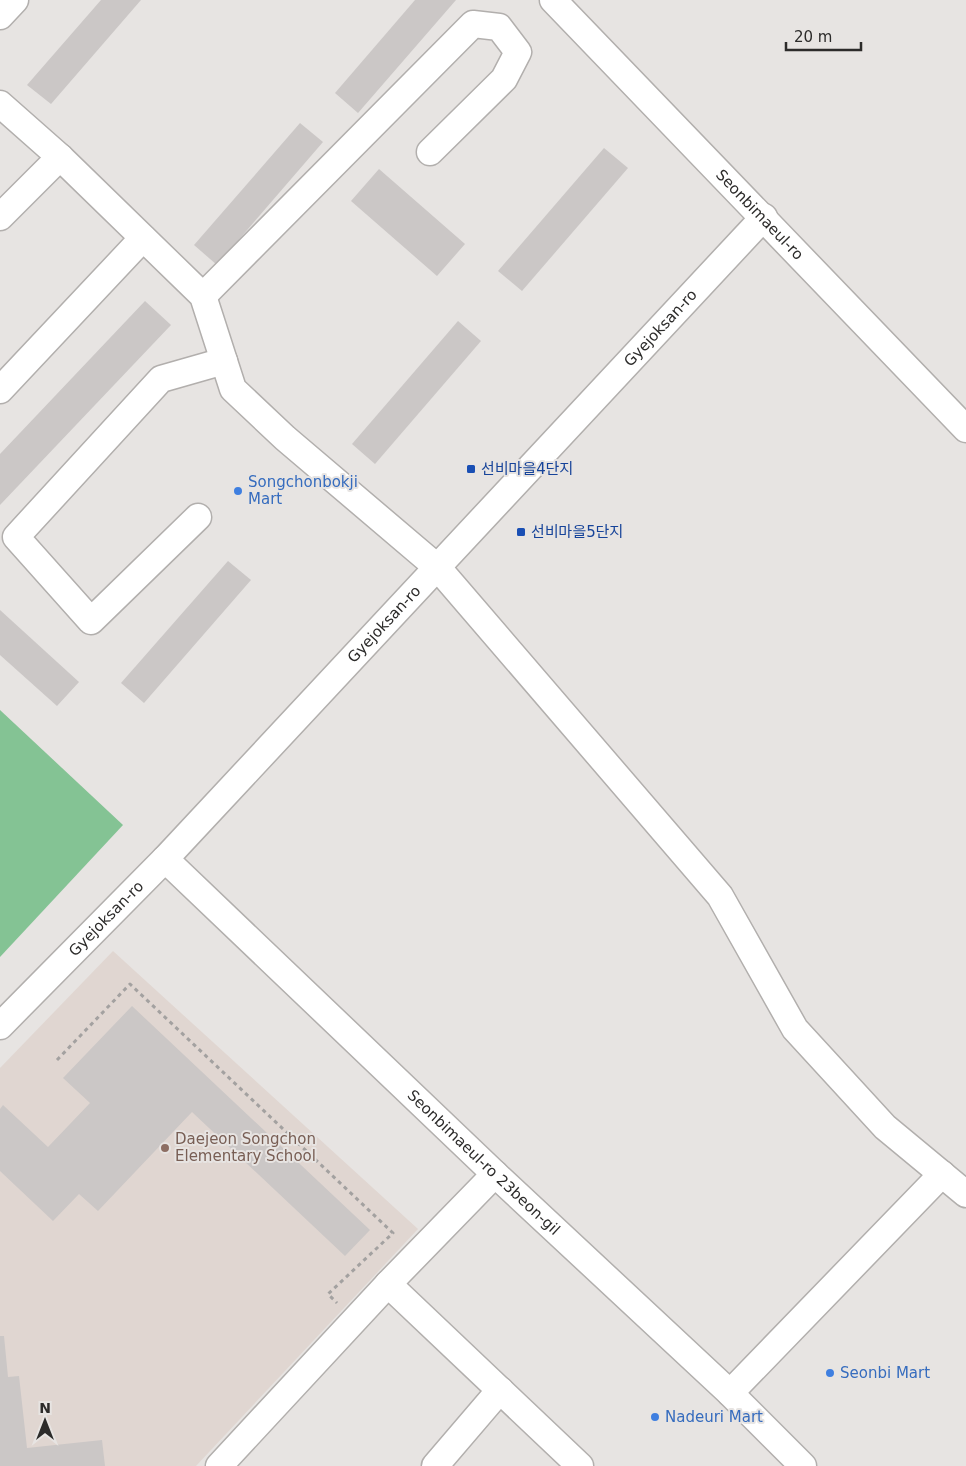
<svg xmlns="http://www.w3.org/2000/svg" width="966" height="1466" viewBox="0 0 966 1466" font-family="'DejaVu Sans','Noto Sans KR',sans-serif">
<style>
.built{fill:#e0d6d1}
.green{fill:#84c394}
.building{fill:#cbc7c6}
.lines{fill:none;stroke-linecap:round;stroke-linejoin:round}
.minor-casing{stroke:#b2afad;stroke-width:29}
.path{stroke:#a3a1a0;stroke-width:3;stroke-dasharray:4 4;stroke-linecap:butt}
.minor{stroke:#fff;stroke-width:26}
.transit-dot{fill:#1a4fb4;stroke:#e7e4e2;stroke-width:2}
.shop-dot{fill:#3f7fe0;stroke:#e7e4e2;stroke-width:2}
.education-dot{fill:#8d6e63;stroke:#e7e4e2;stroke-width:2}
.labels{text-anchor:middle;stroke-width:4;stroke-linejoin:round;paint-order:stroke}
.street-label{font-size:15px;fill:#2c2b2a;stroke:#e7e4e2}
.transit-label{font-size:15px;fill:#164399;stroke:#e7e4e2;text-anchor:start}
.shop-label{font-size:15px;fill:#366cbe;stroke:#e7e4e2;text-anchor:start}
.education-label{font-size:15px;fill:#785e54;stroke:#e7e4e2;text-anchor:start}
</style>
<rect width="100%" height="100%" fill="#e7e4e2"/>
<polygon class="built" points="113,951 418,1229 196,1466 0,1466 0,1068"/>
<polygon class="green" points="0,710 123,825 0,957"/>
<g class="building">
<polygon points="101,0 141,0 51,104 27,85"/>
<polygon points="415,0 456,0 358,113 335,93"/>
<polygon points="300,123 323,142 217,265 194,245"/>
<polygon points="604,148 628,168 522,291 498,271"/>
<polygon points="379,169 465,244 437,276 351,201"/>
<polygon points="145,301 171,325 0,505 0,454"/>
<polygon points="458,321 481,341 375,464 352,444"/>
<polygon points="228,561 251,580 144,703 121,683"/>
<polygon points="0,610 79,682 57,706 0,655"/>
<polygon points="132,1006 370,1230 345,1256 192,1112 98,1211 79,1194 53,1221 0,1171 0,1109 3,1105 48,1147 90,1103 63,1078"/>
<polygon points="0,1336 4,1336 8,1377 19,1376 27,1448 102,1440 105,1466 0,1466"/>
</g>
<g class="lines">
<defs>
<g id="minor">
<path id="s1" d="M553 0 966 429"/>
<polyline points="0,16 15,0"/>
<polyline points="0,104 60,157 203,296 233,389 285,438 438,568 720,896 795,1029 885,1127 966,1194"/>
<polyline points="0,217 60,157"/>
<polyline points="203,296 473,24 499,27 518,52 504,79 430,152"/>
<polyline points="0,390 143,238"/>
<polyline points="198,517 91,621 16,537 161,379 224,361"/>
<path id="s2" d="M165 859 495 1174 730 1393 803 1466"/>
<path id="s3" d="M0 1026 165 859 764 217"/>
<polyline points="388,1284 580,1466"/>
<polyline points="730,1393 942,1174"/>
<polyline points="219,1466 388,1284 495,1174"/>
<polyline points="435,1466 500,1390"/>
</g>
</defs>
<use href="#minor" class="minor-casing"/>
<polyline class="path" points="57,1060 130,984 393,1233 328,1294 337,1303"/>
<use href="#minor" class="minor"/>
</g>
<g class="transit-dot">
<rect x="466" y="464" width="10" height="10" rx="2.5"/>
<rect x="516" y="527" width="10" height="10" rx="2.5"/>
</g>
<g class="shop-dot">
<circle cx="238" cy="491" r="5"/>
<circle cx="830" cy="1373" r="5"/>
<circle cx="655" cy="1417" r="5"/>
</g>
<circle class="education-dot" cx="165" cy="1148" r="5"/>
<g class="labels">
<g class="street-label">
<text dy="5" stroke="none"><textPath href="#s1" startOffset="298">Seonbimaeul-ro</textPath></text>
<text dy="5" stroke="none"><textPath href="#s3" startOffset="961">Gyejoksan-ro</textPath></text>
<text dy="5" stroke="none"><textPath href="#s3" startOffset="556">Gyejoksan-ro</textPath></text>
<text dy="5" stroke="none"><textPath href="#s3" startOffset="151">Gyejoksan-ro</textPath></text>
<text dy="5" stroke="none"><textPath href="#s2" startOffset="440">Seonbimaeul-ro 23beon-gil</textPath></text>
</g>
<g class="transit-label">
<text x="481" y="474">선비마을4단지</text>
<text x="531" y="537">선비마을5단지</text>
</g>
<g class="shop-label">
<text x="248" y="487">Songchonbokji<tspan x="248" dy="17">Mart</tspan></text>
<text x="840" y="1378">Seonbi Mart</text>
<text x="665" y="1422">Nadeuri Mart</text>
</g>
<g class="education-label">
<text x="175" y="1144">Daejeon Songchon<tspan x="175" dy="17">Elementary School</tspan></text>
</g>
</g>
<g transform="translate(45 1421)" stroke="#e7e4e2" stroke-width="4" paint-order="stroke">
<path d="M0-4L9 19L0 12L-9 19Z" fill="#2c2b2a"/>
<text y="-8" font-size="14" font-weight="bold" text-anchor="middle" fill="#2c2b2a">N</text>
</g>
<path d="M786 42v8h75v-8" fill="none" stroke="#2c2b2a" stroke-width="2.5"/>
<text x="794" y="42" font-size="15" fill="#2c2b2a" stroke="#e7e4e2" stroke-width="4" paint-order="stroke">20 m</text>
</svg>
